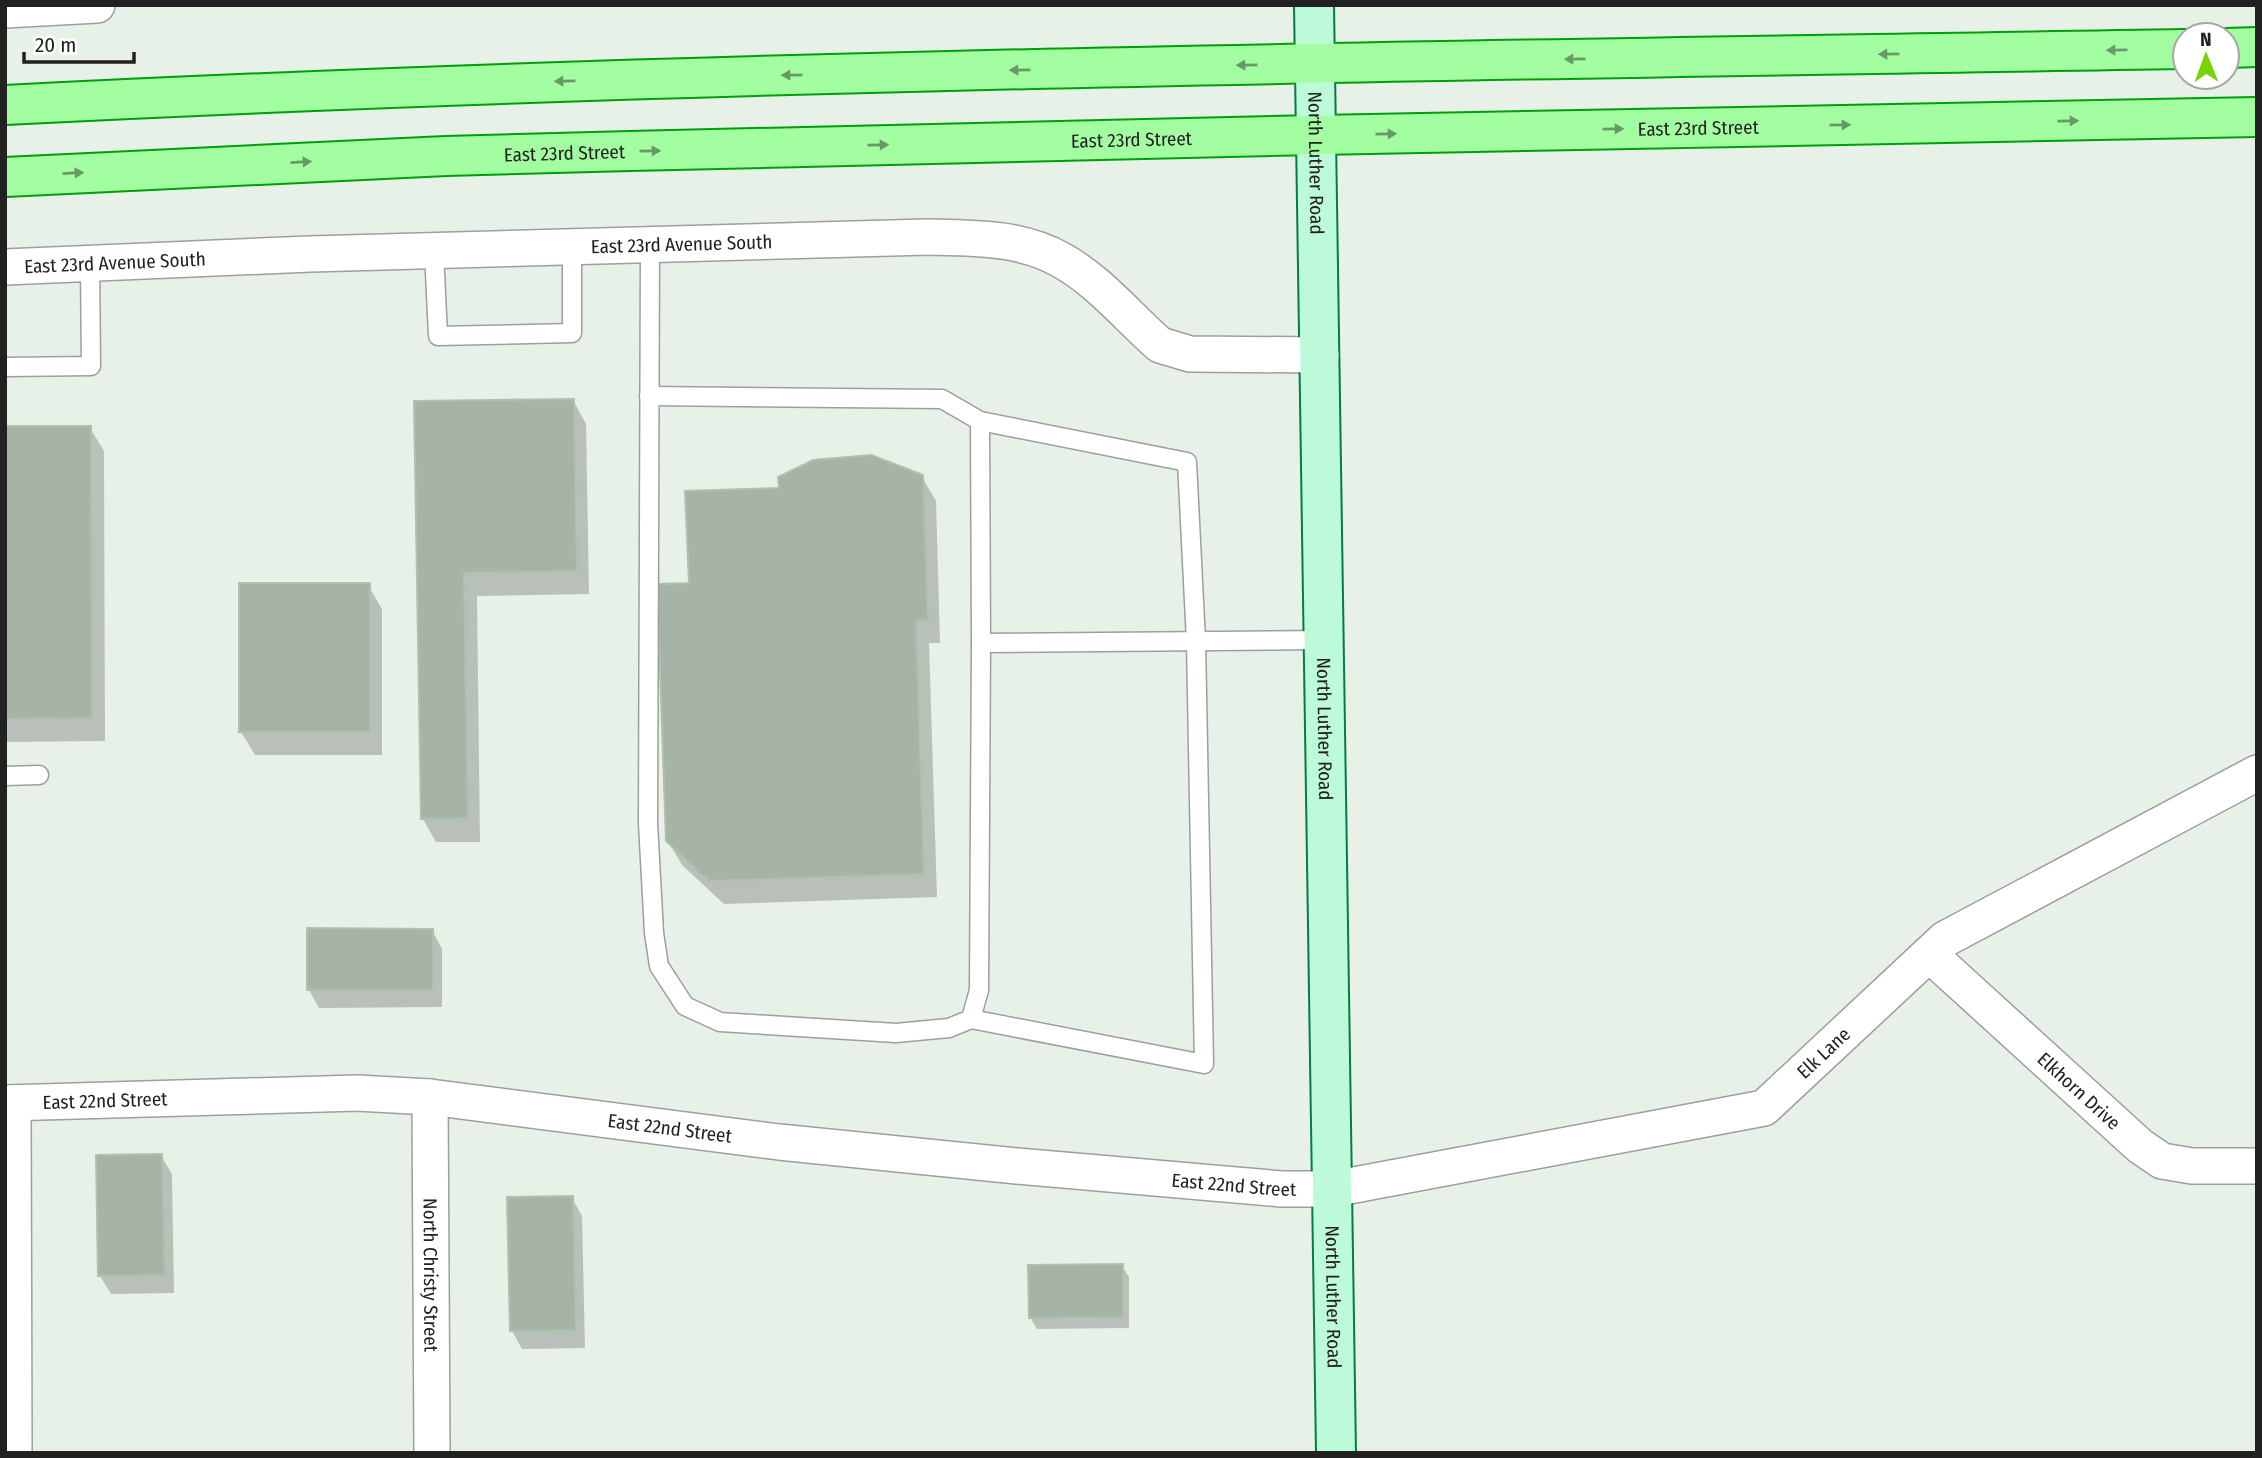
<svg xmlns="http://www.w3.org/2000/svg" width="2262" height="1458" viewBox="0 0 2262 1458" font-family="'Fira Sans Condensed',sans-serif">
<style>
.shadow{fill:#0003}
.building{fill:#a8b3a7;stroke:#adc3a9;stroke-width:2}
.lines{fill:none;stroke-linecap:round;stroke-linejoin:round}
.lane-casing{stroke:#9e9e9e;stroke-width:21}
.street-casing{stroke:#9e9e9e;stroke-width:38}
.secondary-casing{stroke:#047c43;stroke-width:42}
.primary-casing{stroke:#009e0d;stroke-width:42}
.lane{stroke:#fff;stroke-width:18}
.street{stroke:#fff;stroke-width:35}
.secondary{stroke:#bcfad9;stroke-width:38}
.primary{stroke:#a3fda1;stroke-width:38}
.oneway{fill:#689a67}
.labels{text-anchor:middle;stroke-width:7;stroke-linejoin:round;paint-order:stroke}
.street-label{font-size:19px;fill:#212121;stroke:#fff}
</style>
<rect width="100%" height="100%" fill="#e7f1e8"/>
<g class="shadow">
<polygon points="573,400 586,424 589,594 477,596 480,842 436,842 423,819 416,403"/>
<polygon points="5,428 90,428 104,451 105,741 5,742"/>
<polygon points="922,477 936,501 940,643 929,643 937,897 724,904 682,865 668,841 690,585 780,490"/>
<polygon points="368,585 382,609 382,755 255,755 241,732"/>
<polygon points="432,930 442,949 442,1007 319,1008 309,990"/>
<polygon points="161,1156 172,1174 174,1293 111,1294 100,1276"/>
<polygon points="572,1198 582,1216 585,1348 522,1349 512,1331"/>
<polygon points="1122,1266 1129,1277 1129,1328 1037,1329 1030,1317"/>
</g>
<g class="building">
<polygon points="574,399 577,571 464,573 468,818 421,819 414,401"/>
<polygon points="5,426 91,426 92,718 5,719"/>
<polygon points="871,455 923,475 928,620 916,620 924,874 709,881 666,841 657,584 689,583 685,491 779,488 778,477 813,460"/>
<rect x="239" y="583" width="131" height="149"/>
<polygon points="307,928 433,929 433,990 307,990"/>
<polygon points="162,1154 165,1275 98,1276 96,1155"/>
<polygon points="573,1196 576,1330 510,1331 507,1197"/>
<polygon points="1123,1264 1123,1317 1029,1318 1028,1265"/>
</g>
<g class="lines">
<defs>
<g id="lane">
<polyline points="650,245 648,823 654,933 659,966 685,1006 720,1022 896,1033 949,1028 971,1019 979,990 981,643 1325,640"/>
<polyline points="434,251 438,336 572,333 572,247"/>
<polyline points="5,367 91,366 90,264"/>
<polyline points="649,396 942,399 980,421 981,643"/>
<polyline points="5,776 39,775"/>
<polyline points="971,1019 1204,1064 1196,641 1187,462 980,421"/>
</g>
<g id="street">
<polyline points="5,10 97,5"/>
<path id="s1" d="M5 267 310 254 928 237C973 238 1021 237 1061 260 1098 280 1128 317 1160 345L1190 354 1321 355"/>
<path id="s2" d="M1929 954 2140 1146 2162 1161 2192 1166H2257"/>
<path id="s3" d="M430 1097 432 1453"/>
<path id="s4" d="M5 1103 357 1093 430 1097 779 1142 1017 1166 1282 1189H1333L1764 1108 1945 939 2257 773"/>
<polyline points="13,1103 14,1453"/>
</g>
<g id="secondary">
<path id="s5" d="M1314 5 1336 1453"/>
</g>
<g id="primary">
<polyline points="2227,48 2257,47"/>
<path d="M5 105C731 68 1458 61 2185 49"/>
<path id="s6" d="M5 177 446 156 630 151 1317 135 2257 117"/>
</g>
</defs>
<use href="#lane" class="lane-casing"/>
<use href="#street" class="street-casing"/>
<use href="#secondary" class="secondary-casing"/>
<use href="#primary" class="primary-casing"/>
<use href="#lane" class="lane"/>
<use href="#street" class="street"/>
<use href="#secondary" class="secondary"/>
<use href="#primary" class="primary"/>
</g>
<defs><path id="oneway-solid" d="M-6-.8H1V-3.2L6.5 0L1 3.2V.8H-6Z" transform="scale(1.75)"/></defs>
<g class="oneway">
<use href="#oneway-solid" transform="translate(2117 50) rotate(179)"/>
<use href="#oneway-solid" transform="translate(1889 54) rotate(179)"/>
<use href="#oneway-solid" transform="translate(1575 59) rotate(179)"/>
<use href="#oneway-solid" transform="translate(1247 65) rotate(179)"/>
<use href="#oneway-solid" transform="translate(1020 70) rotate(179)"/>
<use href="#oneway-solid" transform="translate(792 75) rotate(179)"/>
<use href="#oneway-solid" transform="translate(565 81) rotate(179)"/>
<use href="#oneway-solid" transform="translate(2068 121) rotate(-1)"/>
<use href="#oneway-solid" transform="translate(1840 125) rotate(-1)"/>
<use href="#oneway-solid" transform="translate(1613 129) rotate(-1)"/>
<use href="#oneway-solid" transform="translate(1386 134) rotate(-1)"/>
<use href="#oneway-solid" transform="translate(878 145) rotate(-1)"/>
<use href="#oneway-solid" transform="translate(650 151) rotate(-1)"/>
<use href="#oneway-solid" transform="translate(301 162) rotate(-3)"/>
<use href="#oneway-solid" transform="translate(73 173) rotate(-3)"/>
</g>
<g class="labels">
<g class="street-label">
<text dy="7" stroke="none"><textPath href="#s6" startOffset="1694">East 23rd Street</textPath></text>
<text dy="7" stroke="none"><textPath href="#s6" startOffset="1127">East 23rd Street</textPath></text>
<text dy="7" stroke="none"><textPath href="#s6" startOffset="560">East 23rd Street</textPath></text>
<text dy="7" stroke="none"><textPath href="#s5" startOffset="158">North Luther Road</textPath></text>
<text dy="7" stroke="none"><textPath href="#s1" startOffset="677">East 23rd Avenue South</textPath></text>
<text dy="7" stroke="none"><textPath href="#s1" startOffset="110">East 23rd Avenue South</textPath></text>
<text dy="7" stroke="none"><textPath href="#s5" startOffset="724">North Luther Road</textPath></text>
<text dy="7" stroke="none"><textPath href="#s4" startOffset="1853">Elk Lane</textPath></text>
<text dy="7" stroke="none"><textPath href="#s2" startOffset="203">Elkhorn Drive</textPath></text>
<text dy="7" stroke="none"><textPath href="#s4" startOffset="100">East 22nd Street</textPath></text>
<text dy="7" stroke="none"><textPath href="#s4" startOffset="667">East 22nd Street</textPath></text>
<text dy="7" stroke="none"><textPath href="#s4" startOffset="1234">East 22nd Street</textPath></text>
<text dy="7" stroke="none"><textPath href="#s3" startOffset="178">North Christy Street</textPath></text>
<text dy="7" stroke="none"><textPath href="#s5" startOffset="1292">North Luther Road</textPath></text>
</g>
</g>
<rect width="2262" height="1458" fill="none" stroke="#212121" stroke-width="14"/>
<g transform="translate(2206 56) rotate(359)"><circle r="33" fill="#ffffff" stroke="#a6a6a6" stroke-width="2"/>
<path d="M0-5L12 26L0 18L-12 26Z" fill="#7bd200"/>
<text y="-10" font-size="19" font-weight="bold" text-anchor="middle" fill="#212121">N</text>
</g>
<path d="M24 52v10h110v-10" fill="none" stroke="#212121" stroke-width="3.5"/>
<text x="35" y="52" font-size="21" fill="#212121" stroke="#ffffff" stroke-width="5" paint-order="stroke">20 m</text>
</svg>
